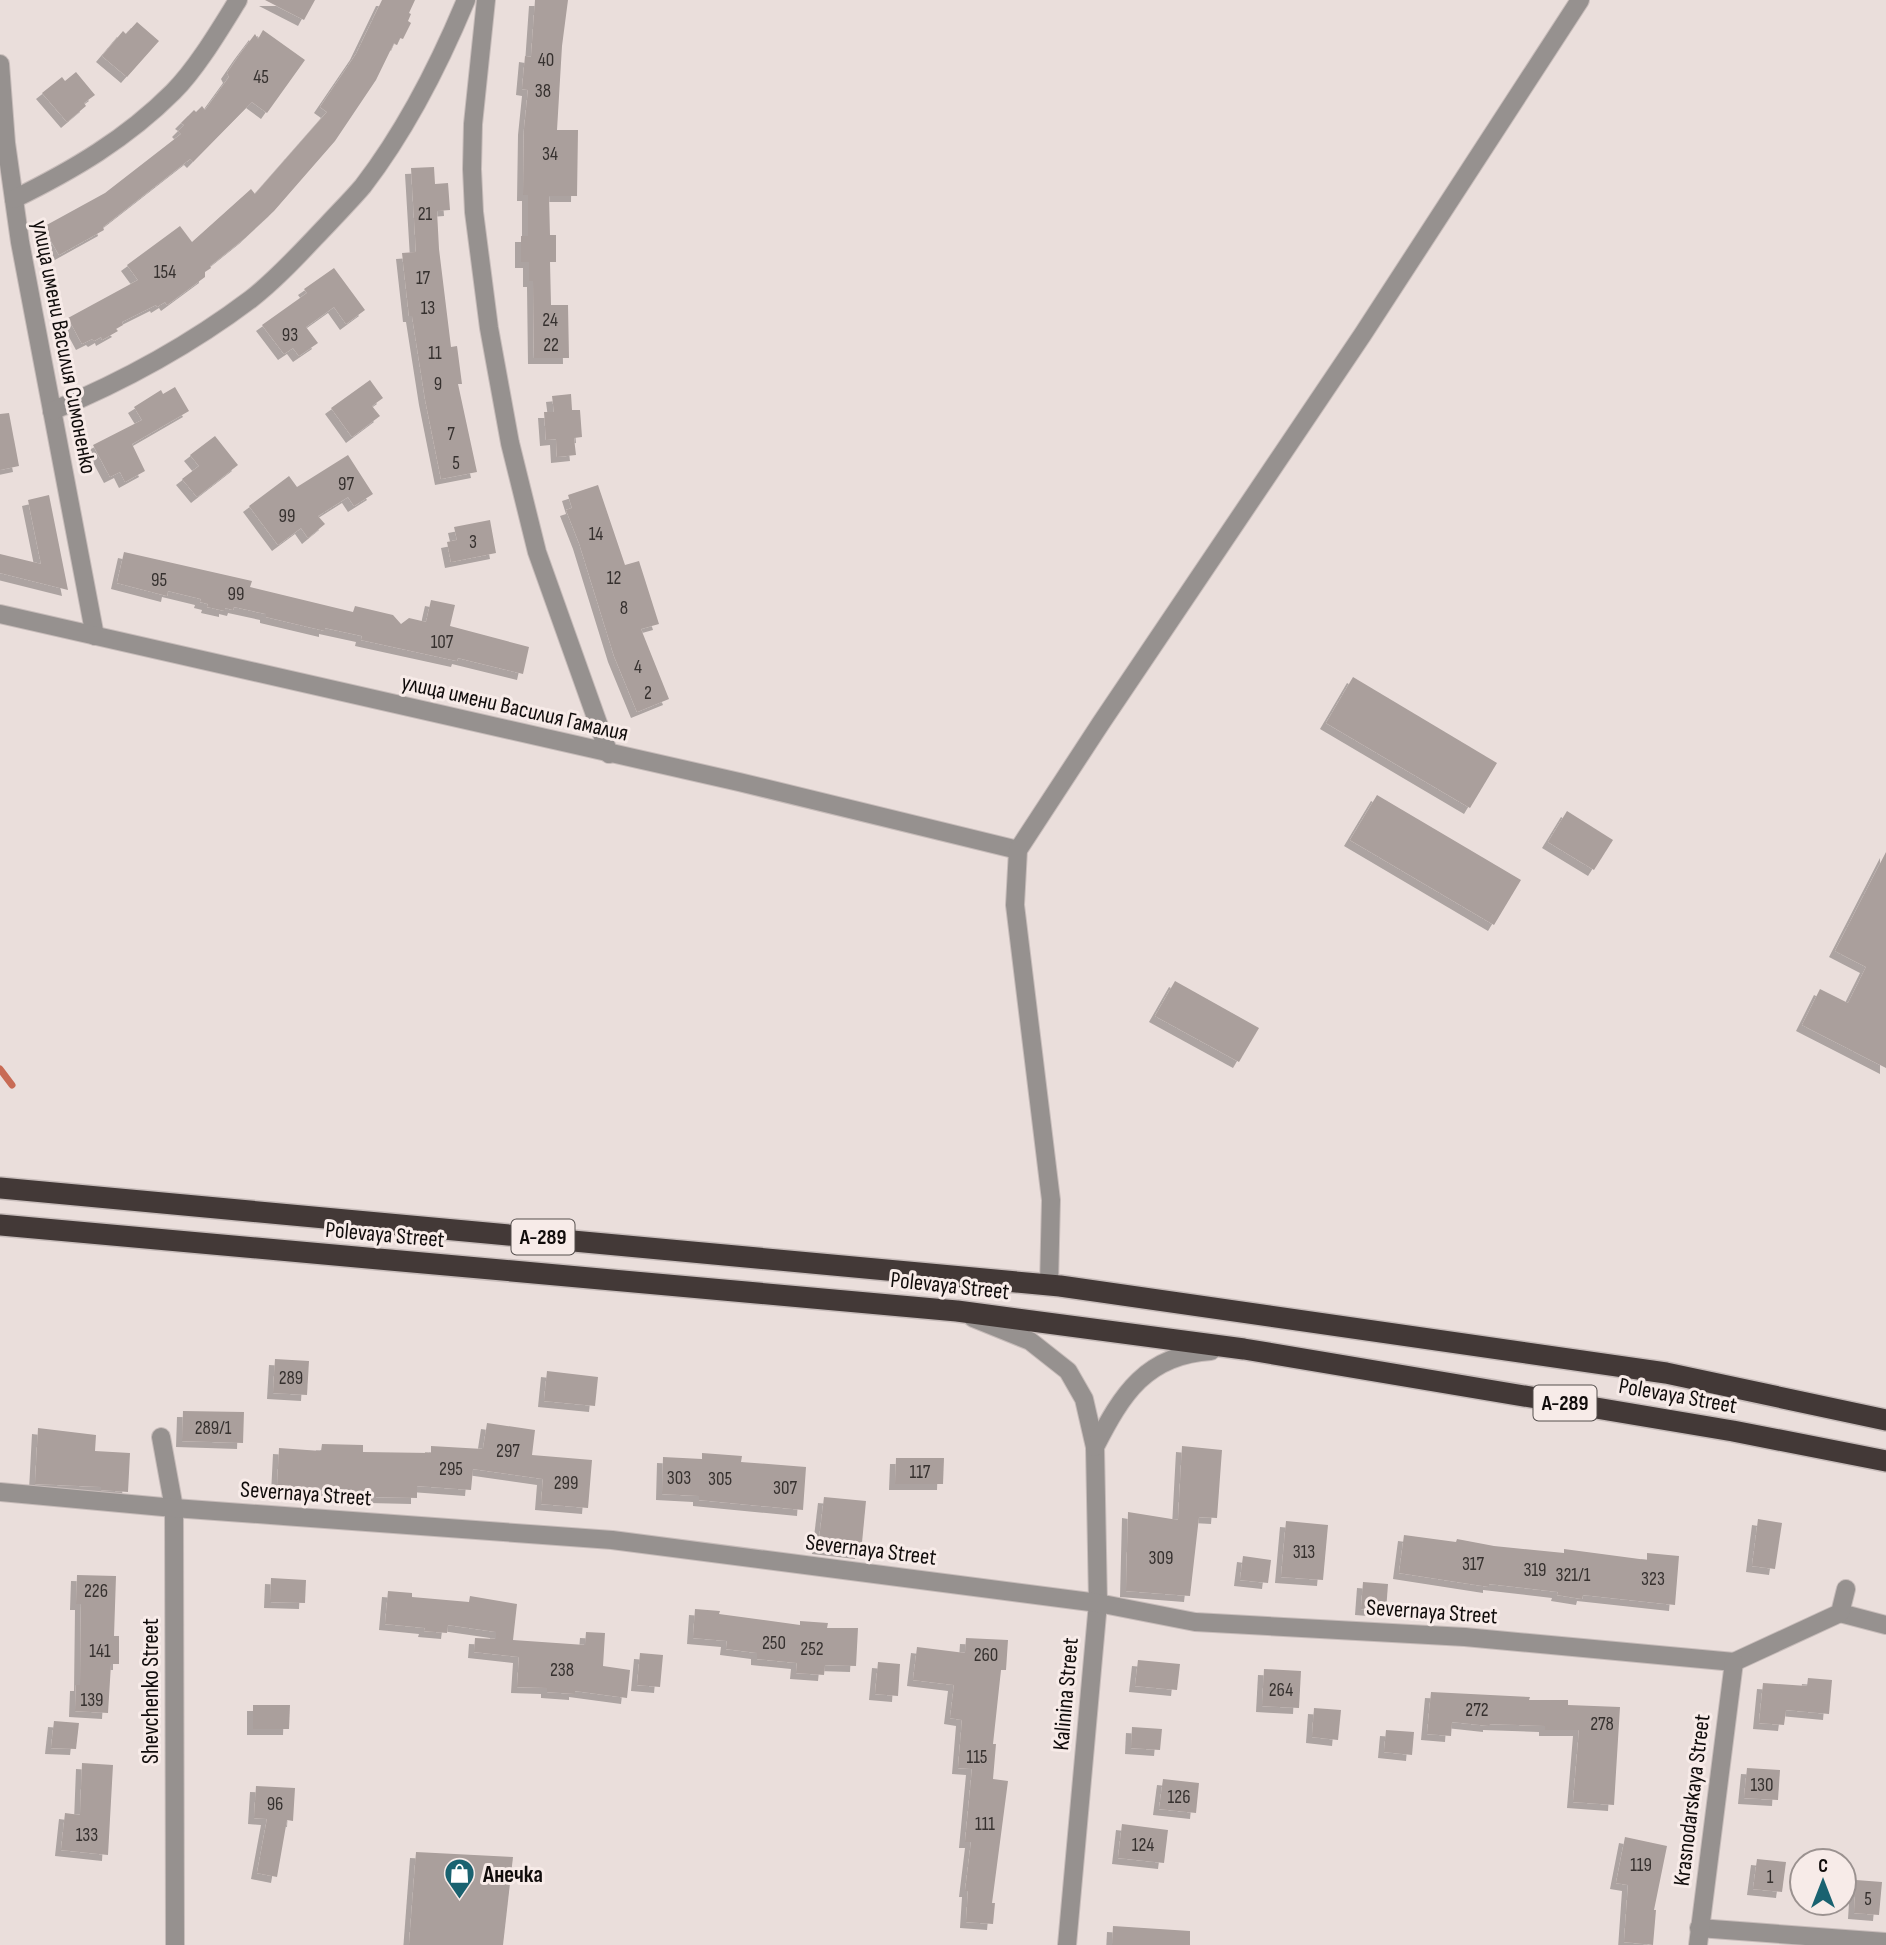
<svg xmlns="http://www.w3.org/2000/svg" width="1886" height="1945" viewBox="0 0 1886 1945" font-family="'Sofia Sans Condensed',sans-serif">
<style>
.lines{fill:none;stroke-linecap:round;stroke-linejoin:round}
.stream{stroke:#c86b55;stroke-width:7}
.building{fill:#aa9f9c;filter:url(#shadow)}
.minor-casing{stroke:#c7bcba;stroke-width:20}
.highway-casing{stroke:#c7bcba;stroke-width:24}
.minor{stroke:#96918f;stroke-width:18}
.highway{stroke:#433937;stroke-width:21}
.labels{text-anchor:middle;stroke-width:6;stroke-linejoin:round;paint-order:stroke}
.number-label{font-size:19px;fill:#36312f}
.shield{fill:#f7ebe8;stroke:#554f4d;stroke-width:2}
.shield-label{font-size:21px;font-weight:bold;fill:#100c0b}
.street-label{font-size:23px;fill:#100c0b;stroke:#f7ebe8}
.poi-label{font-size:23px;font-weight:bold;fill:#100c0b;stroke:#f7ebe8;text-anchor:start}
</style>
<defs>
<filter id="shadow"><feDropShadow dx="-6" dy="6" stdDeviation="0" flood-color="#0004"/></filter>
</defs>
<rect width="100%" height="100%" fill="#eadedb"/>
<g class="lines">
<polyline class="stream" points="0,1069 12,1085"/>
</g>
<g class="building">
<polygon points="265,0 315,0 304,20"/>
<polygon points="382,0 415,0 409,13 411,14 408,21 411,23 403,39 400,38 397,45 394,43 376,80 335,141 274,211 245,238 210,266 211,268 205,272 205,277 167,305 165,302 157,307 156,305 122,322 123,325 116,329 118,331 102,340 101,337 94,341 92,339 82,344 68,318 138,280 127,265 180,226 192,242 251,189 255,194 327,112 320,107 356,54"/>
<polygon points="535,0 568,0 562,46 557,130 578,130 577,196 549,196 550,235 556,235 556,262 550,262 551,305 568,305 569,358 534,358 533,281 529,281 529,262 521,262 521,236 528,236 528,195 523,195 524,129 528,90 522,89 525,56 531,57"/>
<polygon points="137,22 159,41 127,77 102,56 123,31 126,34"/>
<polygon points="263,30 305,60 267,113 252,102 193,162 190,159 103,227 104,230 59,255 43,227 105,193 181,134 178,131 184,125 181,123 194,110 196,112 202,106 205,110 229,77 227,73 240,54 255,34 258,39"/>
<polygon points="76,72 95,95 84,103 86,106 67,122 42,93 62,77 65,81"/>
<polygon points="434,167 435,184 448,183 450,210 437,211 439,249 451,347 457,346 462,384 458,384 477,472 441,479 425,399 412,316 409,316 402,253 416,252 411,168"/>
<polygon points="334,268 365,310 346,324 334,307 306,327 318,343 299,356 293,348 284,354 262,325 307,293 304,289"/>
<polygon points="370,380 383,398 372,406 380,416 352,437 331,408"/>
<polygon points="175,387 189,411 132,444 145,471 125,482 120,472 110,477 93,445 142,420 134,407 161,390 163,394"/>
<polygon points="571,394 572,410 580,410 582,437 574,438 576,455 557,457 556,439 546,440 544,412 554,412 552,396"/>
<polygon points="9,413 19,466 0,470 0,414"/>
<polygon points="215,436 238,465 197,497 182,479 199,466 190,455"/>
<polygon points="348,455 373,494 354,506 348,497 318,516 325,524 308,538 301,528 278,545 249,506 289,476 297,487"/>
<polygon points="598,485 625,565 639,561 659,624 641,629 669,699 637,712 614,656 579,543 566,510 572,508 568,495"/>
<polygon points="49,495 68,590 0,573 0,554 41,564 28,500"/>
<polygon points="490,520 496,553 451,562 447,542 457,540 454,527"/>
<polygon points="124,552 252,581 250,587 353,612 355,606 393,615 401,624 409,618 426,622 431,600 455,605 450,626 529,647 523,674 458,658 457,661 361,640 362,636 325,628 325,631 266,617 266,614 234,607 233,610 225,608 225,611 207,607 208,604 200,602 201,599 168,591 167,596 117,583"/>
<polygon points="1353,677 1497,763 1470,808 1326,723"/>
<polygon points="1377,795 1521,880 1494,925 1350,840"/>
<polygon points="1567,811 1613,840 1594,870 1548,842"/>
<polygon points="1886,852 1886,1068 1802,1025 1820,989 1848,1003 1866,967 1835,951"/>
<polygon points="1175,981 1259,1028 1239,1062 1155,1016"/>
<polygon points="275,1359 309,1361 307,1395 273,1393"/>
<polygon points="547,1371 598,1377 595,1406 544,1401"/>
<polygon points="183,1411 244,1412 243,1443 182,1441"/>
<polygon points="487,1423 535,1430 532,1455 592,1460 588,1508 541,1504 543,1479 473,1469 471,1490 417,1486 417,1498 375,1497 375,1493 277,1488 279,1448 321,1451 322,1444 363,1445 363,1452 431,1453 431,1446 483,1449"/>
<polygon points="38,1428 96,1435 95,1451 130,1453 128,1492 101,1490 101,1487 35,1484"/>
<polygon points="1182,1446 1222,1450 1217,1518 1199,1517 1190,1596 1126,1591 1128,1512 1178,1520"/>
<polygon points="702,1453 742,1456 741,1462 806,1467 803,1510 699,1500 699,1496 662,1494 663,1457 702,1459"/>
<polygon points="896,1458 944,1458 943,1484 895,1484"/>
<polygon points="824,1497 866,1501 861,1553 818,1548"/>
<polygon points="1758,1519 1782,1523 1775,1569 1752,1566"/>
<polygon points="1286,1521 1328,1525 1323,1580 1281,1577"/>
<polygon points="1404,1535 1456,1542 1457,1539 1494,1546 1564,1553 1564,1549 1647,1560 1647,1553 1679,1556 1675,1605 1583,1595 1582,1599 1557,1595 1558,1592 1489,1584 1489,1587 1399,1573"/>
<polygon points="1243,1556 1271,1560 1268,1583 1240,1580"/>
<polygon points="77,1575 116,1576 114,1636 119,1636 119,1664 111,1664 108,1713 75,1711 76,1685 80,1685 81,1604 76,1604"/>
<polygon points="271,1578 306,1580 305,1603 270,1602"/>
<polygon points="1363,1582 1388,1584 1386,1611 1361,1609"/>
<polygon points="388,1591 412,1593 412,1597 469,1602 470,1596 517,1604 513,1640 585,1645 586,1632 605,1633 603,1666 630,1670 627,1698 575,1691 575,1694 547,1692 547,1688 517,1687 519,1657 474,1652 475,1638 496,1639 496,1632 448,1625 447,1633 424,1631 425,1628 385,1624"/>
<polygon points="695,1609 720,1611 719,1614 800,1625 800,1621 828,1623 827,1628 858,1628 856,1666 825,1665 824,1675 796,1673 797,1663 757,1659 757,1653 726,1649 727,1641 693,1638"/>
<polygon points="966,1638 1008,1640 1006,1670 1001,1670 993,1744 996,1744 993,1779 1008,1781 992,1903 995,1903 993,1924 966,1922 968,1891 965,1891 971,1842 965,1842 972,1769 958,1768 962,1720 950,1718 954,1685 913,1680 917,1647 965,1653"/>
<polygon points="640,1653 663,1655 660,1687 637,1685"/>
<polygon points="1138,1660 1180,1664 1177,1690 1135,1686"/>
<polygon points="878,1662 900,1664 898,1696 875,1694"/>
<polygon points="1264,1669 1301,1671 1299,1708 1262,1706"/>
<polygon points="1808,1678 1832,1680 1829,1714 1786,1710 1784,1725 1759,1723 1763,1683 1807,1686"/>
<polygon points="1431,1692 1530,1697 1529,1700 1568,1700 1568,1705 1620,1707 1614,1805 1573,1802 1579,1730 1545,1730 1545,1726 1489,1724 1489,1726 1452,1722 1451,1736 1427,1734"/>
<polygon points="253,1705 290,1705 289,1729 253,1729"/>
<polygon points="1314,1708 1341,1710 1338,1740 1312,1737"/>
<polygon points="54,1721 79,1723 76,1749 51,1748"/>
<polygon points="1132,1727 1162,1729 1160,1750 1131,1748"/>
<polygon points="1386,1730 1414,1732 1412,1755 1384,1752"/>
<polygon points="82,1763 113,1765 108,1855 61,1850 65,1813 80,1815"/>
<polygon points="1747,1768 1780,1770 1778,1800 1744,1798"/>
<polygon points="1163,1779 1199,1783 1196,1813 1159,1809"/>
<polygon points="256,1786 295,1788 293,1821 287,1820 277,1877 257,1873 267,1819 254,1818"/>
<polygon points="1122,1824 1168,1830 1164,1863 1118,1858"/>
<polygon points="1625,1837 1667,1846 1654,1910 1656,1910 1653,1945 1624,1942 1628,1885 1616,1883"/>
<polygon points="416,1852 513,1857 503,1945 409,1945"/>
<polygon points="1757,1859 1786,1862 1782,1892 1753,1889"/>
<polygon points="1856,1880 1882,1882 1879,1915 1854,1913"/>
<polygon points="1113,1926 1190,1931 1190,1945 1112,1945"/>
</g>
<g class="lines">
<defs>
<g id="minor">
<polyline points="486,0 473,124 472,169 474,212 489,328 510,443 537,552 609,754"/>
<polyline points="0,64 6,143 20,242 95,636"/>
<path d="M14 199C73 170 126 139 173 92 197 68 220 29 238 0"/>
<path d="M52 411C122 382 190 345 251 299 278 278 303 250 327 225 339 212 352 199 363 186 406 130 439 65 466 0"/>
<polyline points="0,614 739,782 1018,850"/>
<polyline points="1049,1285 1051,1200 1015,905 1018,850 1101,723 1363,334 1580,0"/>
<polyline points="973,1318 1030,1341 1068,1371 1084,1399 1095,1447 1098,1603 1067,1945"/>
<polyline points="161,1437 174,1508 175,1945"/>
<path d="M1095 1447C1122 1394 1146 1355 1211 1351"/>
<polyline points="0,1492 174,1508 612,1540 1098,1603 1195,1622 1465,1637 1734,1662"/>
<polyline points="1840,1613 1886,1625"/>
<polyline points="1734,1662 1840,1613 1846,1589"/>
<polyline points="1699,1928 1886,1942"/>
<polyline points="1698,1945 1734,1662"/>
</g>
<g id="highway">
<polyline points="0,1188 1060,1286 1666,1373 1886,1420"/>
<polyline points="0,1225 957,1311 1244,1349 1733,1431 1886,1461"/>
</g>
</defs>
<use href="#minor" class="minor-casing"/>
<use href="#highway" class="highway-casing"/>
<use href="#minor" class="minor"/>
<use href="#highway" class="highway"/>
</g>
<defs>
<symbol id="shop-pin" viewBox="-11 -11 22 30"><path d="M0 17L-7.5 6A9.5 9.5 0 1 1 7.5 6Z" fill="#196270" stroke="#f7ebe8"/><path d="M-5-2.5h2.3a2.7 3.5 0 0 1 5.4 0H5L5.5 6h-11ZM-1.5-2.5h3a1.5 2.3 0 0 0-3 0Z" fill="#fff"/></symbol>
</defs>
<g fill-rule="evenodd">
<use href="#shop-pin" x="442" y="1856" width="35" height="47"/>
</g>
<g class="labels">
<g class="number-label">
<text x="546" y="66">40</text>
<text x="261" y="83">45</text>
<text x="543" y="97">38</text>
<text x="550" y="160">34</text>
<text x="425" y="220">21</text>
<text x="165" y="278">154</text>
<text x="423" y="284">17</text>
<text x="428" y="314">13</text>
<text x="550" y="326">24</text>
<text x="290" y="341">93</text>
<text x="551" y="351">22</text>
<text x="435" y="359">11</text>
<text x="438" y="390">9</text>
<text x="451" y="440">7</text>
<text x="456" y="469">5</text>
<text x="346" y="490">97</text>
<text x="287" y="522">99</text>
<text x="596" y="540">14</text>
<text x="473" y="548">3</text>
<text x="614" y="584">12</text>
<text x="159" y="586">95</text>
<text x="236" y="600">99</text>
<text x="624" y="614">8</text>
<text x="442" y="648">107</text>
<text x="638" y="673">4</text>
<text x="648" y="699">2</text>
<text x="291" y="1384">289</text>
<text x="213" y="1434">289/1</text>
<text x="508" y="1457">297</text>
<text x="451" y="1475">295</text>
<text x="920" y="1478">117</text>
<text x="679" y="1484">303</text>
<text x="720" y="1485">305</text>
<text x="566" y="1489">299</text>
<text x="785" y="1494">307</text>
<text x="1304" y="1558">313</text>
<text x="1161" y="1564">309</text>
<text x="1473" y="1570">317</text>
<text x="1535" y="1576">319</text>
<text x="1573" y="1581">321/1</text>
<text x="1653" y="1585">323</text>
<text x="96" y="1597">226</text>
<text x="774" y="1649">250</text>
<text x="812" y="1655">252</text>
<text x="100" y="1657">141</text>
<text x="986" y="1661">260</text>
<text x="562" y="1676">238</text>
<text x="1281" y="1696">264</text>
<text x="92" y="1706">139</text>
<text x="1477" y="1716">272</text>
<text x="1602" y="1730">278</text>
<text x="977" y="1763">115</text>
<text x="1762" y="1791">130</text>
<text x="1179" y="1803">126</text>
<text x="275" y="1810">96</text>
<text x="985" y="1830">111</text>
<text x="87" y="1841">133</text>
<text x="1143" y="1851">124</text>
<text x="1641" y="1871">119</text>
<text x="1770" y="1883">1</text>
<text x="1868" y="1905">5</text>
</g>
<g class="shield">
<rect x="511.5" y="1219.5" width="63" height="35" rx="5"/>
<rect x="1533.5" y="1385.5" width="63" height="35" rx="5"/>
</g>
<g class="shield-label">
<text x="543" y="1244">А-289</text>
<text x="1565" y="1410">А-289</text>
</g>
<g class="street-label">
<text transform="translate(65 347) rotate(79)" y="8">улица имени Василия Симоненко</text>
<text transform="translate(515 707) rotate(13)" y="8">улица имени Василия Гамалия</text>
<text transform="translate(385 1234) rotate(5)" y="8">Polevaya Street</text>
<text transform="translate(950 1285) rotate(6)" y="8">Polevaya Street</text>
<text transform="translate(1678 1395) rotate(10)" y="8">Polevaya Street</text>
<text transform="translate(306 1493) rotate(4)" y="8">Severnaya Street</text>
<text transform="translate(871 1549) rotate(7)" y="8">Severnaya Street</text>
<text transform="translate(1432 1611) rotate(4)" y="8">Severnaya Street</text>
<text transform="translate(150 1691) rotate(-90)" y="8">Shevchenko Street</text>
<text transform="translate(1065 1694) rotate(-85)" y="8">Kalinina Street</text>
<text transform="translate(1691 1800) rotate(-83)" y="8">Krasnodarskaya Street</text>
</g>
<g class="poi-label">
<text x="483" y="1882">Анечка</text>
</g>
</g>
<g transform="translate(1823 1882)"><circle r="33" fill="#f7ebe8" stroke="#9b9290" stroke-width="2"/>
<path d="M0-5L12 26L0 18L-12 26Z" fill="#196270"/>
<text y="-10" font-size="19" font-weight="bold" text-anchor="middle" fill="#100c0b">С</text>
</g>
</svg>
